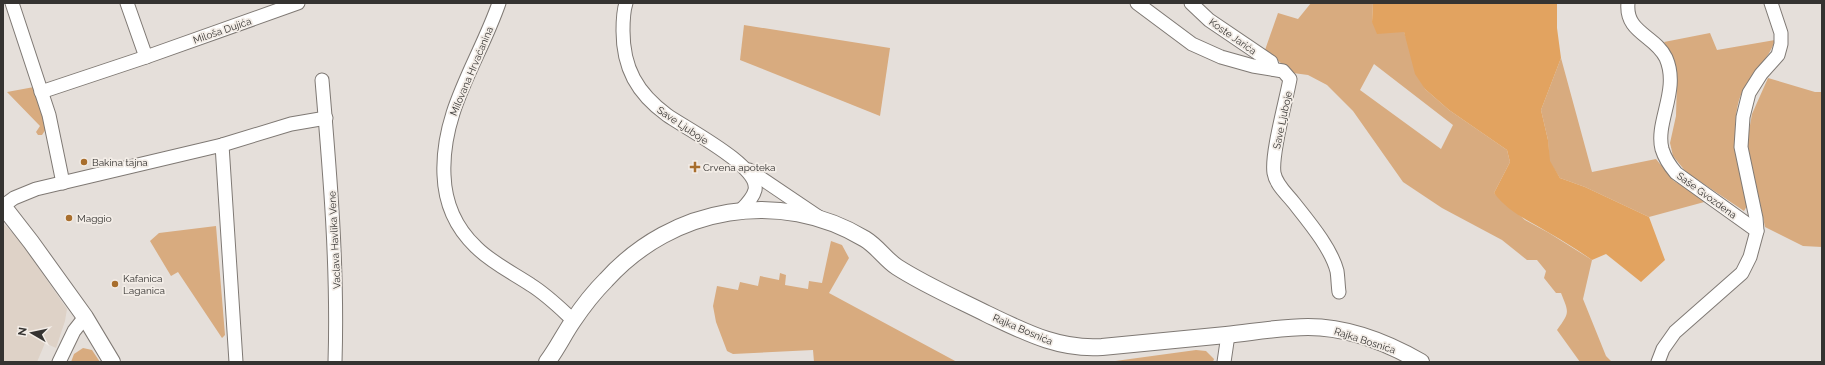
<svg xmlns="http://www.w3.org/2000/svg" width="1825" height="365" viewBox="0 0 1825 365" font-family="Raleway,sans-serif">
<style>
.built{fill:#ded2c7}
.green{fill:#d8ab7f;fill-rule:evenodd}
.forest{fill:#e2a360}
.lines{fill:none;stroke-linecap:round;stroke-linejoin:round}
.minor-casing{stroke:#7f7974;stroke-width:15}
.tertiary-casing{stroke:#7f7974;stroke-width:18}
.minor{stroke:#fff;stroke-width:13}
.tertiary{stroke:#fff;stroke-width:16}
.poi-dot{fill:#a86e2d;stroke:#f3ede7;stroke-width:1.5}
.labels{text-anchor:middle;stroke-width:3.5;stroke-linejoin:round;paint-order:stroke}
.street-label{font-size:10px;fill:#353331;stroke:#f3ede7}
.poi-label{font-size:10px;fill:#353331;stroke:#f3ede7;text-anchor:start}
</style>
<rect width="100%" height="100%" fill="#e5dfda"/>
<polygon class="built" points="3,223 20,241 67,309 65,321 56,348 45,343 37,362 3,362"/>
<g class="green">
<path d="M1311 3H1373L1372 22 1404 32 1425 89 1449 110 1507 150 1510 162 1494 193 1525 220 1549 233 1592 260 1583 299 1606 356 1612 362H1580L1557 330C1570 312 1569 313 1561 293H1556L1544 278 1546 271 1537 260H1527L1502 240 1442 208 1403 182 1353 111 1327 85 1308 75 1293 73 1265 50 1278 13 1298 19ZM1374 64 1453 125 1441 149 1360 90Z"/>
<polygon points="744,25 890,48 880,116 740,60"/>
<path d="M1710 33 1717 50 1775 40C1769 59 1754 71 1744 88 1726 121 1741 171 1747 206L1744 211 1686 172 1673 156 1670 143 1676 116 1677 80 1674 59 1664 42Z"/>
<polygon points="1561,58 1592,172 1656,159 1674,181 1708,201 1649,217 1585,187 1560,178 1549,161 1548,140 1541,110"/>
<polygon points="1768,78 1815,92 1822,92 1822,247 1803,246 1765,227 1747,142 1752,114"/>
<polygon points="34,87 46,129 42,135 38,135 36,132 40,126 7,92"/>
<polygon points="216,226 225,335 222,338 178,272 171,276 150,241 159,233"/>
<polygon points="831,241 842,245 849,258 829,293 957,362 814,362 813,350 733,354 727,351 716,322 713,306 717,286 738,290 740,282 758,286 760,276 779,280 780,273 786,275 785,285 808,289 809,281 822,283"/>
<polygon points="83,348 92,350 100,362 71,362 74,354"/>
<polygon points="1196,350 1206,351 1214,359 1213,362 1108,362"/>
</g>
<path class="forest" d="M1373 3H1557V28L1561 58 1541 110 1548 140 1550 161 1560 178 1585 187 1649 217 1665 260 1641 282 1606 254 1592 260C1579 251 1565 242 1551 234 1530 221 1509 213 1494 193L1510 162 1507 150 1449 110 1425 89 1415 74 1404 32 1377 34 1372 22Z"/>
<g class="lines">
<defs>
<g id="minor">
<polyline points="12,3 49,115 63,183"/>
<polyline points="127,3 146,57"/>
<path d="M499 3C479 61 441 111 444 175 445 204 455 227 476 247 492 263 513 273 531 285 547 295 560 308 573 320"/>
<path d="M626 3C623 12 623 21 623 31 623 68 637 93 667 115 685 128 760 166 755 190 753 198 746 205 741 210"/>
<path d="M1137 3 1192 44 1221 57 1253 66 1283 71 1290 79C1286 101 1271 154 1274 173 1276 185 1287 194 1294 203 1309 222 1331 248 1337 271 1338 277 1338 285 1339 292"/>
<polyline points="1191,3 1209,20 1271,62 1273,69"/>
<path d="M1628 3C1625 33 1655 35 1666 58 1680 90 1655 122 1662 149 1665 159 1670 166 1676 173L1757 231"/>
<path d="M322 80C330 174 338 268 335 362"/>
<polyline points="41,92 146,57 298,3"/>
<polyline points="222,145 236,362"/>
<polyline points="749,170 820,218"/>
<polyline points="3,206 14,198 36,189 222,145 291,124 326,118"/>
<polyline points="59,362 74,331 85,317"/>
<polyline points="1224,362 1228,335"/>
<polyline points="1658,362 1663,349 1675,332 1742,273 1750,257 1757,231 1756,218 1741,147 1743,117 1749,93 1761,74 1778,55 1781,44 1781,33 1771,3"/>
</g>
<g id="tertiary">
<polyline points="3,206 31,242 85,317 112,362"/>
<path d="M547 362C557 349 564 334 573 321 583 306 594 292 606 280 673 206 780 188 865 239 878 247 886 260 897 267 925 285 957 299 987 314 1025 332 1059 350 1102 347 1143 343 1185 339 1226 335 1254 332 1281 327 1308 327 1347 327 1388 343 1421 362"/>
</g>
</defs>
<use href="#minor" class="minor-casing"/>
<use href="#tertiary" class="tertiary-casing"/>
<use href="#minor" class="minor"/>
<use href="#tertiary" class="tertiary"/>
</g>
<g class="poi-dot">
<circle cx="84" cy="162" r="4"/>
<path d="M693 161h4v4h4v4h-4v4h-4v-4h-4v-4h4z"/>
<circle cx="69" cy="218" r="4"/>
<circle cx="115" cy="284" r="4"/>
</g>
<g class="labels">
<g class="street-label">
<text transform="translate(222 30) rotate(-19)" y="4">Miloša Dujića</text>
<text transform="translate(1233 36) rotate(35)" y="4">Koste Jarića</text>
<text transform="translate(471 71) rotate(-67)" y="4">Milovana Hrvaćanina</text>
<text transform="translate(1282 120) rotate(-78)" y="4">Save Ljuboje</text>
<text transform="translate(683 125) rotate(34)" y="4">Save Ljuboje</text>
<text transform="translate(1707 195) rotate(36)" y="4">Saše Gvozdena</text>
<text transform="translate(334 240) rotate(-93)" y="4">Vaclava Havlika Vene</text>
<text transform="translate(1023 329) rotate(23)" y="4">Rajka Bosnića</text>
<text transform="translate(1365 340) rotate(18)" y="4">Rajka Bosnića</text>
</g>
<g class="poi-label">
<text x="92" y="166">Bakina tajna</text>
<text x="703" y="171">Crvena apoteka</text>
<text x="77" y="222">Maggio</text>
<text x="123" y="282">Kafanica<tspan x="123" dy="12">Laganica</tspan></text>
</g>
</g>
<rect width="1825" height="365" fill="none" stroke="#353331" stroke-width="8"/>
<g transform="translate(32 333) rotate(279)" stroke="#f3ede7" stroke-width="3" paint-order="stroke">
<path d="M0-3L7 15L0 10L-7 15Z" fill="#353331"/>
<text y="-6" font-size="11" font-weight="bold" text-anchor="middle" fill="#353331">N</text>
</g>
</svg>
